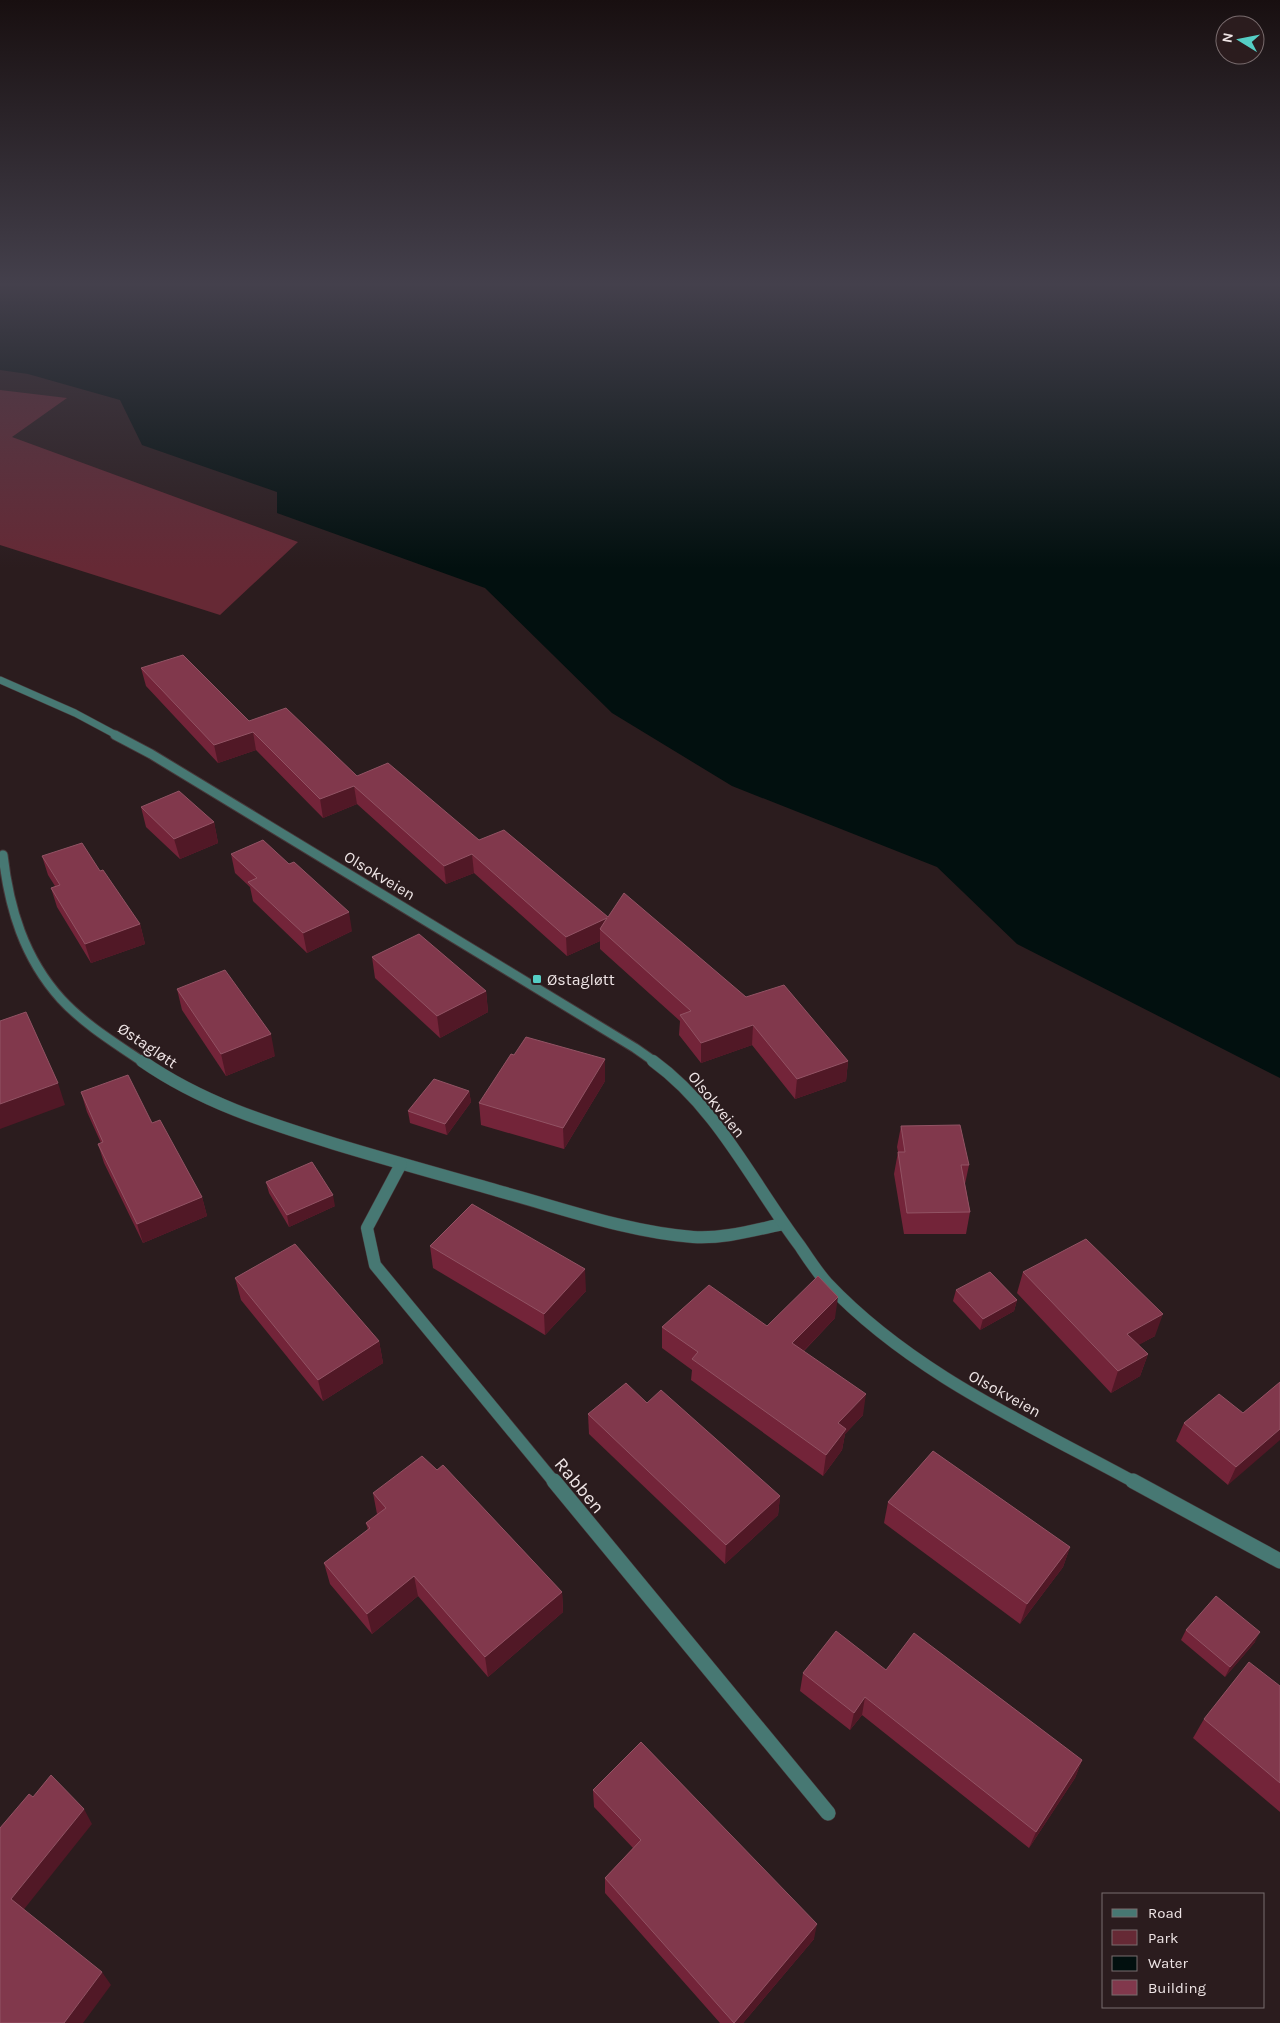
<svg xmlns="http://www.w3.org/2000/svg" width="1280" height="2023" viewBox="0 0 1280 2023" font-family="Karla,sans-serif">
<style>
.green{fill:#662935}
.water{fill:#02100f}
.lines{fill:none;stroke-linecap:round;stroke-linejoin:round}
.minor-far3-casing{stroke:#46383a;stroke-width:8}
.minor-far2-casing{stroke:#46383a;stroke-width:11}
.minor-far1-casing{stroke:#46383a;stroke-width:13}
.minor-casing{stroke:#46383a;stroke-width:16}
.minor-far3{stroke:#477873;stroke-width:7}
.minor-far2{stroke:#477873;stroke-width:9}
.minor-far1{stroke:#477873;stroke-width:12}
.minor{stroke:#477873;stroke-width:15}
.wall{fill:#732439}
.shaded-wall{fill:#511826}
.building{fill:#81384c;stroke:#925364}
.poi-dot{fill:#55cec5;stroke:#2b1c1e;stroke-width:2}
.labels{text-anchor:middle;stroke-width:4;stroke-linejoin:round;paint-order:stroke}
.street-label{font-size:16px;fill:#efe5e6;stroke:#2b1c1e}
.poi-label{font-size:16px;fill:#efe5e6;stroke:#2b1c1e;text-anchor:start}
.near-street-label{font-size:19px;fill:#efe5e6;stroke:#2b1c1e}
</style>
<rect width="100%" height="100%" fill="#2b1c1e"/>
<polygon class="green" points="0,390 67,398 12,437 298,542 220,615 0,545"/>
<polygon class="water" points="0,285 1280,285 1280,1078 1017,944 937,867 732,786 612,713 485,588 277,513 277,492 142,445 120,400 28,374 0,370"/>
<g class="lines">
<defs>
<polyline id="minor-far3" points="0,680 75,713 118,736"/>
<g id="minor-far2">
<polyline points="115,735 151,754 635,1048 655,1062"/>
<path d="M3 855C9 908 24 958 61 999 84 1024 115 1043 143 1062"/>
</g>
<g id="minor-far1">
<path d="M142 1061C201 1102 267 1123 335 1144 391 1161 446 1176 502 1192 565 1209 628 1232 693 1237 724 1239 754 1230 783 1224"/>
<path d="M653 1061C718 1108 753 1184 800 1246 808 1258 817 1272 827 1283 912 1373 1028 1424 1136 1483"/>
<polyline points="401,1164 367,1228 375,1265 555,1483"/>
</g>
<g id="minor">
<polyline points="554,1481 828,1813"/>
<polyline points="1133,1481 1280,1561"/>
</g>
</defs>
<use href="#minor-far3" class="minor-far3-casing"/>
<use href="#minor-far2" class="minor-far2-casing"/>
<use href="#minor-far1" class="minor-far1-casing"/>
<use href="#minor" class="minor-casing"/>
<use href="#minor-far3" class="minor-far3"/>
<use href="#minor-far2" class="minor-far2"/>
<use href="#minor-far1" class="minor-far1"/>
<use href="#minor" class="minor"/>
</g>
<g class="wall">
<polygon points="141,668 249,721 357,776 479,840 608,917 746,997 848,1061 846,1081 795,1099 752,1045 701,1063 679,1035 680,1021 600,949 600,941 567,956 474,873 446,884 357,804 323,818 256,750 218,763 146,686"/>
<polygon points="141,807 214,822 218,843 180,859 146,827"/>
<polygon points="231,854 352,931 307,953 253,901 250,887 235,873"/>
<polygon points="42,856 100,871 140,924 145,944 91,963 57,907 51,888 55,886 48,875"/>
<polygon points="372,957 486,991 488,1012 440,1038 375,978"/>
<polygon points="177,989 275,1056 226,1076 182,1010"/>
<polygon points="605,1081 564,1149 481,1125 479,1103"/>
<polygon points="469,1091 471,1102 447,1135 410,1123 408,1111"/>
<polygon points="81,1092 152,1123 202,1197 207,1216 143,1243 104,1163 98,1144 101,1143 87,1112"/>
<polygon points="901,1126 969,1165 965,1184 970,1212 966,1234 904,1234 894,1174 898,1152 897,1147"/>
<polygon points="266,1182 335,1206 289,1227 269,1193"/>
<polygon points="430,1246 586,1291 545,1335 433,1268"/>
<polygon points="1023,1272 1155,1336 1138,1345 1148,1354 1140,1376 1111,1393 1017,1293"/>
<polygon points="235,1278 379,1341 383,1363 323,1401 241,1300"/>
<polygon points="956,1290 1017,1300 1014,1311 980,1330 953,1301"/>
<polygon points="835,1318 804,1351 863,1415 845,1434 842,1450 823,1476 691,1380 692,1370 662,1348 662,1327 767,1326"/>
<polygon points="1280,1382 1228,1485 1176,1441 1184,1423 1243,1413"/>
<polygon points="647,1403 780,1496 778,1515 725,1564 589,1434 588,1414"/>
<polygon points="373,1493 562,1592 563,1612 488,1677 418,1596 372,1634 330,1584 324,1563 368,1530 366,1523 377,1514"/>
<polygon points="888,1502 1070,1547 1063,1567 1020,1624 884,1523"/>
<polygon points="1186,1630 1255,1642 1225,1677 1181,1640"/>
<polygon points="886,1670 1082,1760 1075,1778 1029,1848 862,1715 850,1730 800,1691 803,1673"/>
<polygon points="1280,1686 1280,1812 1193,1738 1204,1719"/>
<polygon points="593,1790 814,1939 743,2023 720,2023 605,1893 605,1878 633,1848 594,1807"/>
</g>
<g class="shaded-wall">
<polygon points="253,732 256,750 218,763 214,745"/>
<polygon points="354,786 357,804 323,818 320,799"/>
<polygon points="214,822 218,843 180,859 174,839"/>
<polygon points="472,854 474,873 446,884 444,866"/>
<polygon points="349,912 352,931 307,953 303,933"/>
<polygon points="607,918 600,929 600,941 567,956 566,937"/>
<polygon points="140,924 145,944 91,963 85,944"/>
<polygon points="486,991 488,1012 440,1038 437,1016"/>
<polygon points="753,1025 752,1045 701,1063 701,1043"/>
<polygon points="271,1034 275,1056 226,1076 221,1054"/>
<polygon points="605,1059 605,1081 564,1149 563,1128"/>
<polygon points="848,1061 846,1081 795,1099 797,1079"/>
<polygon points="58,1083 65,1105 0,1129 0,1104"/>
<polygon points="469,1091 471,1102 447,1135 445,1124"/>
<polygon points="333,1195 335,1206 289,1227 287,1215"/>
<polygon points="202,1197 207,1216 143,1243 137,1224"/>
<polygon points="585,1269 586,1291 545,1335 544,1314"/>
<polygon points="838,1297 835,1318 790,1365 792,1343"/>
<polygon points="1017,1300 1014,1311 980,1330 983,1319"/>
<polygon points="1163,1314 1155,1336 1120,1355 1127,1334"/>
<polygon points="379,1341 383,1363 323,1401 318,1380"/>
<polygon points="1148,1354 1140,1376 1111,1393 1118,1371"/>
<polygon points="866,1394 863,1415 845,1434 842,1450 823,1476 826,1455 838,1423"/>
<polygon points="1280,1429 1280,1440 1228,1485 1236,1467"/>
<polygon points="780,1496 778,1515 725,1564 726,1545"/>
<polygon points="1070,1547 1063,1567 1020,1624 1027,1604"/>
<polygon points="414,1576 418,1596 372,1634 367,1614"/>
<polygon points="562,1592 563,1612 488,1677 485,1657"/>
<polygon points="1260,1632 1255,1642 1225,1677 1230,1667"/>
<polygon points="865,1697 862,1715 850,1730 854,1713"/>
<polygon points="1082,1760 1075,1778 1029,1848 1036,1832"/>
<polygon points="84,1809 92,1824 21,1913 11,1899"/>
<polygon points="817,1924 814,1939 743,2023 734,2023"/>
<polygon points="102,1972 111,1985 83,2023 64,2023"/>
</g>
<g class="building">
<polygon points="183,655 249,721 286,708 357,776 388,763 479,840 504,830 608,917 624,893 746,997 784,985 848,1061 797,1079 753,1025 701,1043 680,1015 691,1011 600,929 607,918 566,937 472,854 444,866 354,786 320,799 253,732 214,745 141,668"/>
<polygon points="179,791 214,822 174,839 141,807"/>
<polygon points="263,840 289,864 294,862 349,912 303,933 248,882 257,878 231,854"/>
<polygon points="82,843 100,871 103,870 140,924 85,944 51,888 60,885 42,856"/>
<polygon points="419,934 486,991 437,1016 372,957"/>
<polygon points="225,970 271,1034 221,1054 177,989"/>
<polygon points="26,1012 58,1083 0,1104 0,1021"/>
<polygon points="526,1037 605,1059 563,1128 479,1103 511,1054 514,1055"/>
<polygon points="128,1075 152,1123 160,1120 202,1197 137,1224 98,1144 103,1142 81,1092"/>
<polygon points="434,1079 469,1091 445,1124 408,1111"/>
<polygon points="960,1125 969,1165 961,1165 970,1212 907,1213 898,1152 905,1152 901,1126"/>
<polygon points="312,1162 333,1195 287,1215 266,1182"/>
<polygon points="472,1204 585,1269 544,1314 430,1246"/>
<polygon points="1086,1239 1163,1314 1127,1334 1148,1354 1118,1371 1023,1272"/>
<polygon points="295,1244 379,1341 318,1380 235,1278"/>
<polygon points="990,1272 1017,1300 983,1319 956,1290"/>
<polygon points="818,1276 838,1297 792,1343 866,1394 838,1423 846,1429 826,1455 692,1359 698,1352 662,1327 709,1285 767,1326"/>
<polygon points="1280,1382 1280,1429 1236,1467 1184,1423 1219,1394 1243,1413"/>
<polygon points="626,1383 647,1403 661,1390 780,1496 726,1545 588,1414"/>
<polygon points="933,1451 1070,1547 1027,1604 888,1502"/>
<polygon points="422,1456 437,1470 443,1465 562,1592 485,1657 414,1576 367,1614 324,1563 370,1528 366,1523 386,1508 373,1493"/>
<polygon points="1216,1596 1260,1632 1230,1667 1186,1630"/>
<polygon points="836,1631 886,1670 914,1633 1082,1760 1036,1832 865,1697 854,1713 803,1673"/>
<polygon points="1249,1662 1280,1686 1280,1783 1204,1719"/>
<polygon points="641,1742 817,1924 734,2023 605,1878 641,1840 593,1790"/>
<polygon points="51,1775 84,1809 11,1899 102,1972 64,2023 0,2023 0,1828 29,1794 33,1797"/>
</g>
<linearGradient id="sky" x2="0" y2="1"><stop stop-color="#180f10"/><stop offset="0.5" stop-color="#44404c"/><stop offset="1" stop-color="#44404c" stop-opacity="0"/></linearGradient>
<rect width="1280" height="568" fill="url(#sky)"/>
<rect class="poi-dot" x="532" y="974" width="10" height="10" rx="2.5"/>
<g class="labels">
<g class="street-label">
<text transform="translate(380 875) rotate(31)" y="6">Olsokveien</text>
<text transform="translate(148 1045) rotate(34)" y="6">Østagløtt</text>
<text transform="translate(717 1104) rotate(51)" y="6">Olsokveien</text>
<text transform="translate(1005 1393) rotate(29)" y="6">Olsokveien</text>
</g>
<g class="poi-label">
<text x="547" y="985">Østagløtt</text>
</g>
<g class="near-street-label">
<text transform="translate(580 1485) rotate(50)" y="7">Rabben</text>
</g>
</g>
<rect x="1102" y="1893" width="162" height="115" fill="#2b1c1e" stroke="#796c6e"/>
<rect x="1112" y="1909" width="25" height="8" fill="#477873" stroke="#796c6e"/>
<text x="1148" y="1918" font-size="15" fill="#efe5e6">Road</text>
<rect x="1112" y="1930" width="25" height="15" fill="#662935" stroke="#796c6e"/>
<text x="1148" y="1943" font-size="15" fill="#efe5e6">Park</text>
<rect x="1112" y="1956" width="25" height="15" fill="#02100f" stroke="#796c6e"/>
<text x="1148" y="1968" font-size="15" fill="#efe5e6">Water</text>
<rect x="1112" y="1980" width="25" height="15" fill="#81384c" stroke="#796c6e"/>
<text x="1148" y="1993" font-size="15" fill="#efe5e6">Building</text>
<g transform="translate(1240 40) rotate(280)"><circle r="24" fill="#2b1c1e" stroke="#796c6e"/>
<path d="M0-4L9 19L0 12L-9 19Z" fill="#55cec5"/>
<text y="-8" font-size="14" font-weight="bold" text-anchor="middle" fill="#efe5e6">N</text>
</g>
</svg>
